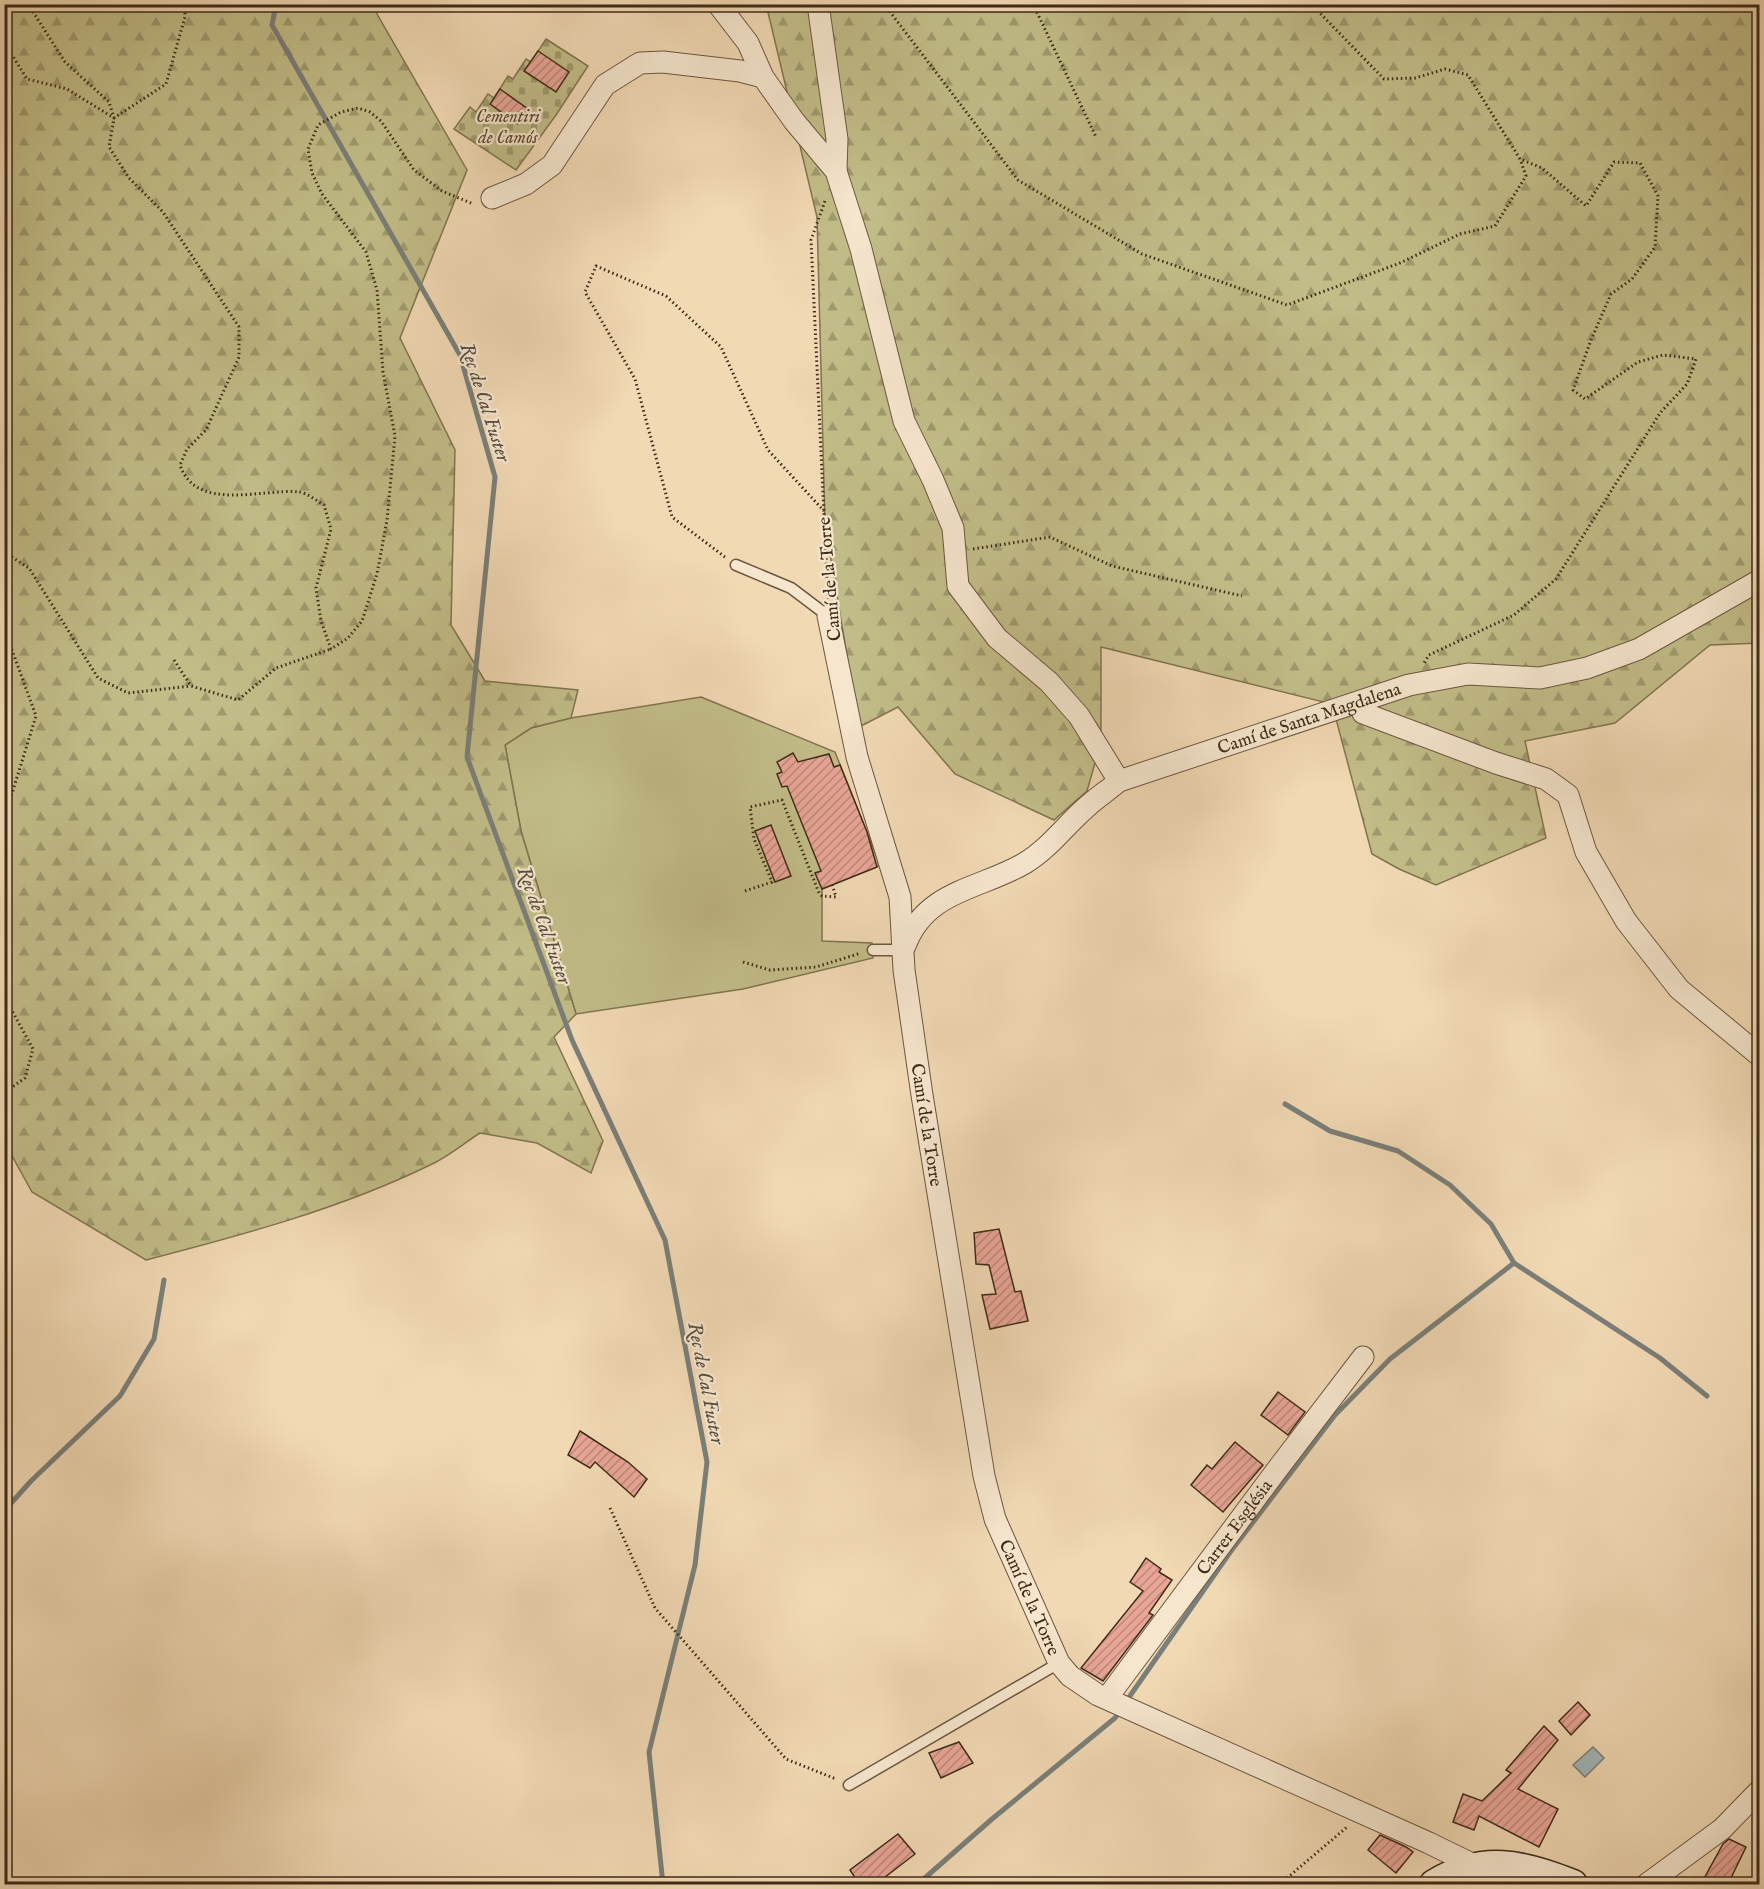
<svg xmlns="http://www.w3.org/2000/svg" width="1764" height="1889" viewBox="0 0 1764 1889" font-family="'IM FELL English',serif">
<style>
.grass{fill:#c2bd88;stroke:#807450;stroke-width:1.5}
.forest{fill:url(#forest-firs);stroke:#807450;stroke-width:1.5}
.cemetery{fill:url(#cemetery-stones);stroke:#807450;stroke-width:1.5}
.water{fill:#a1b7b9;stroke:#7a7f79;stroke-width:1.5}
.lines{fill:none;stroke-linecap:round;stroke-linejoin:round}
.stream{stroke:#7a7f79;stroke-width:5}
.building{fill:url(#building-hatch);stroke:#3f2b18;stroke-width:1.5}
.lane-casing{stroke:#6c563f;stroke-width:13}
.street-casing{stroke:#6c563f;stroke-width:23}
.secondary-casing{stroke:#3f2b18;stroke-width:31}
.path{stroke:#3f2b18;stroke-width:3;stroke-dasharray:1.5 3;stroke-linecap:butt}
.lane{stroke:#f6e6ce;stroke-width:10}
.street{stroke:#f6e6ce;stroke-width:21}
.secondary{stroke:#f6e6ce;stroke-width:28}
.labels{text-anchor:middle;stroke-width:4.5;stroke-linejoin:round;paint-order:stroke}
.park-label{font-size:18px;font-style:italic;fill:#59482e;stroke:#f6e6ce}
.street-label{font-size:18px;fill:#3f2b18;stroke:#f6e6ce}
.water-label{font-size:20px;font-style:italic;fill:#584e40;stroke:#f6e6ce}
</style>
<defs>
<pattern id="forest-firs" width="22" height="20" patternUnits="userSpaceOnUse" patternTransform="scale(1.5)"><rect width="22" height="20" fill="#c2bd88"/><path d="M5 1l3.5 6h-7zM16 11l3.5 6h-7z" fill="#9f9a6e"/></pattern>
<pattern id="cemetery-stones" width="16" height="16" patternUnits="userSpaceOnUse" patternTransform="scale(1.5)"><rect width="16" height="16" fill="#c2bd88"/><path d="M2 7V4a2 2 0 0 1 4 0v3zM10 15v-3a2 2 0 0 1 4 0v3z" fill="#9f9a6e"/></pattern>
<pattern id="building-hatch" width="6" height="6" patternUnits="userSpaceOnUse" patternTransform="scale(1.5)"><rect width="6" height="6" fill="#e9a697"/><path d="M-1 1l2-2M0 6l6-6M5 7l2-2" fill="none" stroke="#be877a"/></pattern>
</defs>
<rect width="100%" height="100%" fill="#f1d9b4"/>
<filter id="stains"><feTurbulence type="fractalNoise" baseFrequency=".00333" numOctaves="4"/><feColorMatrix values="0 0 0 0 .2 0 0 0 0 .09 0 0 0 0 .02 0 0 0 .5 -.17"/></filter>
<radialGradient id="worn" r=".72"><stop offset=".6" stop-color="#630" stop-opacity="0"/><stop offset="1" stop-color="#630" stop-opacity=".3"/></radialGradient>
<polygon class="grass" points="701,697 835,752 880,865 822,889 822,941 872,943 873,958 743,989 576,1014 521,831 505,745 531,728 571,718"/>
<g class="forest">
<polygon points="766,4 1759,5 1759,643 1710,645 1615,723 1525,741 1546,838 1436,885 1399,869 1372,854 1332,704 1101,647 1101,742 1087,791 1054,820 955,774 898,707 859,727 825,524 817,217"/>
<path d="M4 5H376L377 14 467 170 400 338 455 450 451 625 485 681 578 690 571 718 531 728 505 745 521 831 576 1014 554 1037 603 1141 591 1173 537 1143 480 1133C464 1143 448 1157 430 1165 340 1209 242 1235 146 1260L32 1192 5 1143Z"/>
</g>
<polygon class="cemetery" points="546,39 588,66 556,115 516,170 454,129 470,107 476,112 488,94 494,98 508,76 513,79 526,59 531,62"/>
<polygon class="water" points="1593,1747 1604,1758 1585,1777 1573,1765"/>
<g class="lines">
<g class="stream">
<polyline points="276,4 272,25 460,355 495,477 467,757 572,1040 665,1240 707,1462 695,1565 649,1752 663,1884"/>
<polyline points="1285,1104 1330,1131 1398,1151 1450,1185 1491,1224 1514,1263 1660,1358 1707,1396"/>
<polyline points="4,1511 31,1481 120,1396 154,1339 164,1280"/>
<polyline points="1125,1703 1231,1551 1335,1415 1390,1359 1514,1263"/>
<polyline points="918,1884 992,1819 1115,1718 1120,1711"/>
</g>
</g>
<g class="building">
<polygon points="538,51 569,72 556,92 524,71"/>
<polygon points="500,89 528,109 518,124 490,104"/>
<polygon points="793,753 798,762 829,754 834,767 840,765 867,832 877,867 822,889 815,873 821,871 787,786 782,787 777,774 782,772 777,762"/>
<polygon points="771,825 791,876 775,882 755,831"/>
<polygon points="999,1229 1015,1292 1021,1291 1028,1321 990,1329 982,1295 996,1294 989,1265 976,1264 974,1233"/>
<polygon points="1278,1392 1305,1412 1288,1435 1261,1415"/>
<polygon points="580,1431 628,1462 647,1479 634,1497 595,1462 590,1468 568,1455"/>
<polygon points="1235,1442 1263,1465 1223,1512 1191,1485 1207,1465 1212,1469"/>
<polygon points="1146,1558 1161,1569 1159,1572 1172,1580 1149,1613 1153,1615 1103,1681 1081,1668 1143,1591 1130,1582"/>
<polygon points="1578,1702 1590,1715 1571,1735 1559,1721"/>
<polygon points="1544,1726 1558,1740 1518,1789 1558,1809 1539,1847 1479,1816 1474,1830 1453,1822 1463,1794 1482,1801 1511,1773 1506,1770"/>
<polygon points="959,1742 973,1763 941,1778 929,1753"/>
<polygon points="898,1834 915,1854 876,1884 859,1884 850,1870"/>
<polygon points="1380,1835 1406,1847 1413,1852 1396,1873 1368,1850"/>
<polygon points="1729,1839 1746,1847 1728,1884 1701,1884 1723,1844"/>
</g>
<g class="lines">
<defs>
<g id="lane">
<polyline points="736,565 791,588 828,616"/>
<polyline points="873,950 904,950"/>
<polyline points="849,1785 1059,1663"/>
</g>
<g id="street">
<polyline points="718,4 748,43 763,77 794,121 836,171 861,249 904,421 933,480 953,528 958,586 997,638 1049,682 1079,716 1119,781"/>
<polyline points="818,4 837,139 836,171"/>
<polyline points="492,198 526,184 552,165 605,85 640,63 663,62 740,71 763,77"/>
<path id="s1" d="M828 616 857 757 900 897 904 970 922 1095 984 1476 995 1519 1059 1663 1070 1676 1098 1695 1429 1843 1476 1866"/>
<polyline points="1359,702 1363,713 1496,763 1546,779 1568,795 1586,852 1626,921 1679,989 1760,1056"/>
<path id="s2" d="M905 946C925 890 981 889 1025 863 1050 848 1068 822 1090 804 1099 796 1110 789 1119 781L1409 685 1468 674 1540 678 1587 668 1639 649 1760 580"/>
<path id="s3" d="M1107 1698 1276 1471 1363 1357"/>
<polyline points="1647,1884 1722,1829 1760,1790"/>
</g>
<path id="secondary" d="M1434 1884C1483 1854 1522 1864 1573 1884"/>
</defs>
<use href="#lane" class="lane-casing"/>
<use href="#street" class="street-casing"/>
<use href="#secondary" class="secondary-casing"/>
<g class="path">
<path d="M28 4 65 62 109 102 114 118 109 147 129 178 163 212 239 327V357L206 430 187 449 180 465C196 513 263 488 299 492 307 493 317 501 324 505L331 529 316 588 321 621 331 649 348 638 362 621 377 574 387 520 395 436 383 372 377 290 366 252 322 194 312 173 308 149 318 125 341 112 358 108 370 112 381 121 414 170 442 191 473 204"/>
<polyline points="884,4 1018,180 1142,254 1287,305 1400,263 1460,234 1495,226 1526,176 1520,159"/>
<polyline points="1033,4 1096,137"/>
<polyline points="1311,4 1384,79 1415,78 1445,69 1468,75 1520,159 1542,168 1586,206 1614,162 1640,163 1658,196 1655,247 1632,279 1611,294 1591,340 1573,390 1585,399 1638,362 1663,355 1696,359 1687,384 1660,413 1556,579 1514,615 1429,655 1424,663"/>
<polyline points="4,42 27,79 67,89 114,118 166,84 185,17 185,4"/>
<polyline points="825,201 811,240 828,599"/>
<polyline points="973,549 1050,537 1112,566 1242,596"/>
<polyline points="4,552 29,568 98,678 128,693 191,686"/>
<polyline points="725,557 672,517 635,379 585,292 596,266 666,296 721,347 768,450 824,511"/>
<polyline points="4,628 36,716 10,800 10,874 4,977"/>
<polyline points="174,660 191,686 238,700 276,668 331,649"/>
<polyline points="745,891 772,882 754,839 750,807 782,800 819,893 822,896 836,897 832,884"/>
<polyline points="743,962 770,970 816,967 861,953"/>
<polyline points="4,996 33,1049 25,1078 4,1093"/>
<polyline points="610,1508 655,1608 786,1759 836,1779"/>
<polyline points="1280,1884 1347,1827"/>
</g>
<use href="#lane" class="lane"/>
<use href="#street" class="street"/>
<use href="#secondary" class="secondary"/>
</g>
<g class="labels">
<g class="park-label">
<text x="508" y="122">Cementiri<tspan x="508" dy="21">de Camós</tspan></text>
</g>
<g class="street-label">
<text transform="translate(829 579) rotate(-95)" y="6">Camí de la Torre</text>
<text dy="6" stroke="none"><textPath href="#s2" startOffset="476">Camí de Santa Magdalena</textPath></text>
<text dy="6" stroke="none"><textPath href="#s1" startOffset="520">Camí de la Torre</textPath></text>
<text dy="6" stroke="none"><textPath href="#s3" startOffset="213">Carrer Església</textPath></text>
<text dy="6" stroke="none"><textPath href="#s1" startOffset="1006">Camí de la Torre</textPath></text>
</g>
<g class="water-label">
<text transform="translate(486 402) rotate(72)" y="7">Rec de Cal Fuster</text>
<text transform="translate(545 925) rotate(70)" y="7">Rec de Cal Fuster</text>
<text transform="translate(707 1383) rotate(79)" y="7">Rec de Cal Fuster</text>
</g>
</g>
<rect width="1764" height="1889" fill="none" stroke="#f1d9b4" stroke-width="24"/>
<rect x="6" y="6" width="1752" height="1877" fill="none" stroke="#3f2b18" stroke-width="3"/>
<rect x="12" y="12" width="1740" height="1865" fill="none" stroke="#3f2b18" stroke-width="1.5"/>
<rect width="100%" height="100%" filter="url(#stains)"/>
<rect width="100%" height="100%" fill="url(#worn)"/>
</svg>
